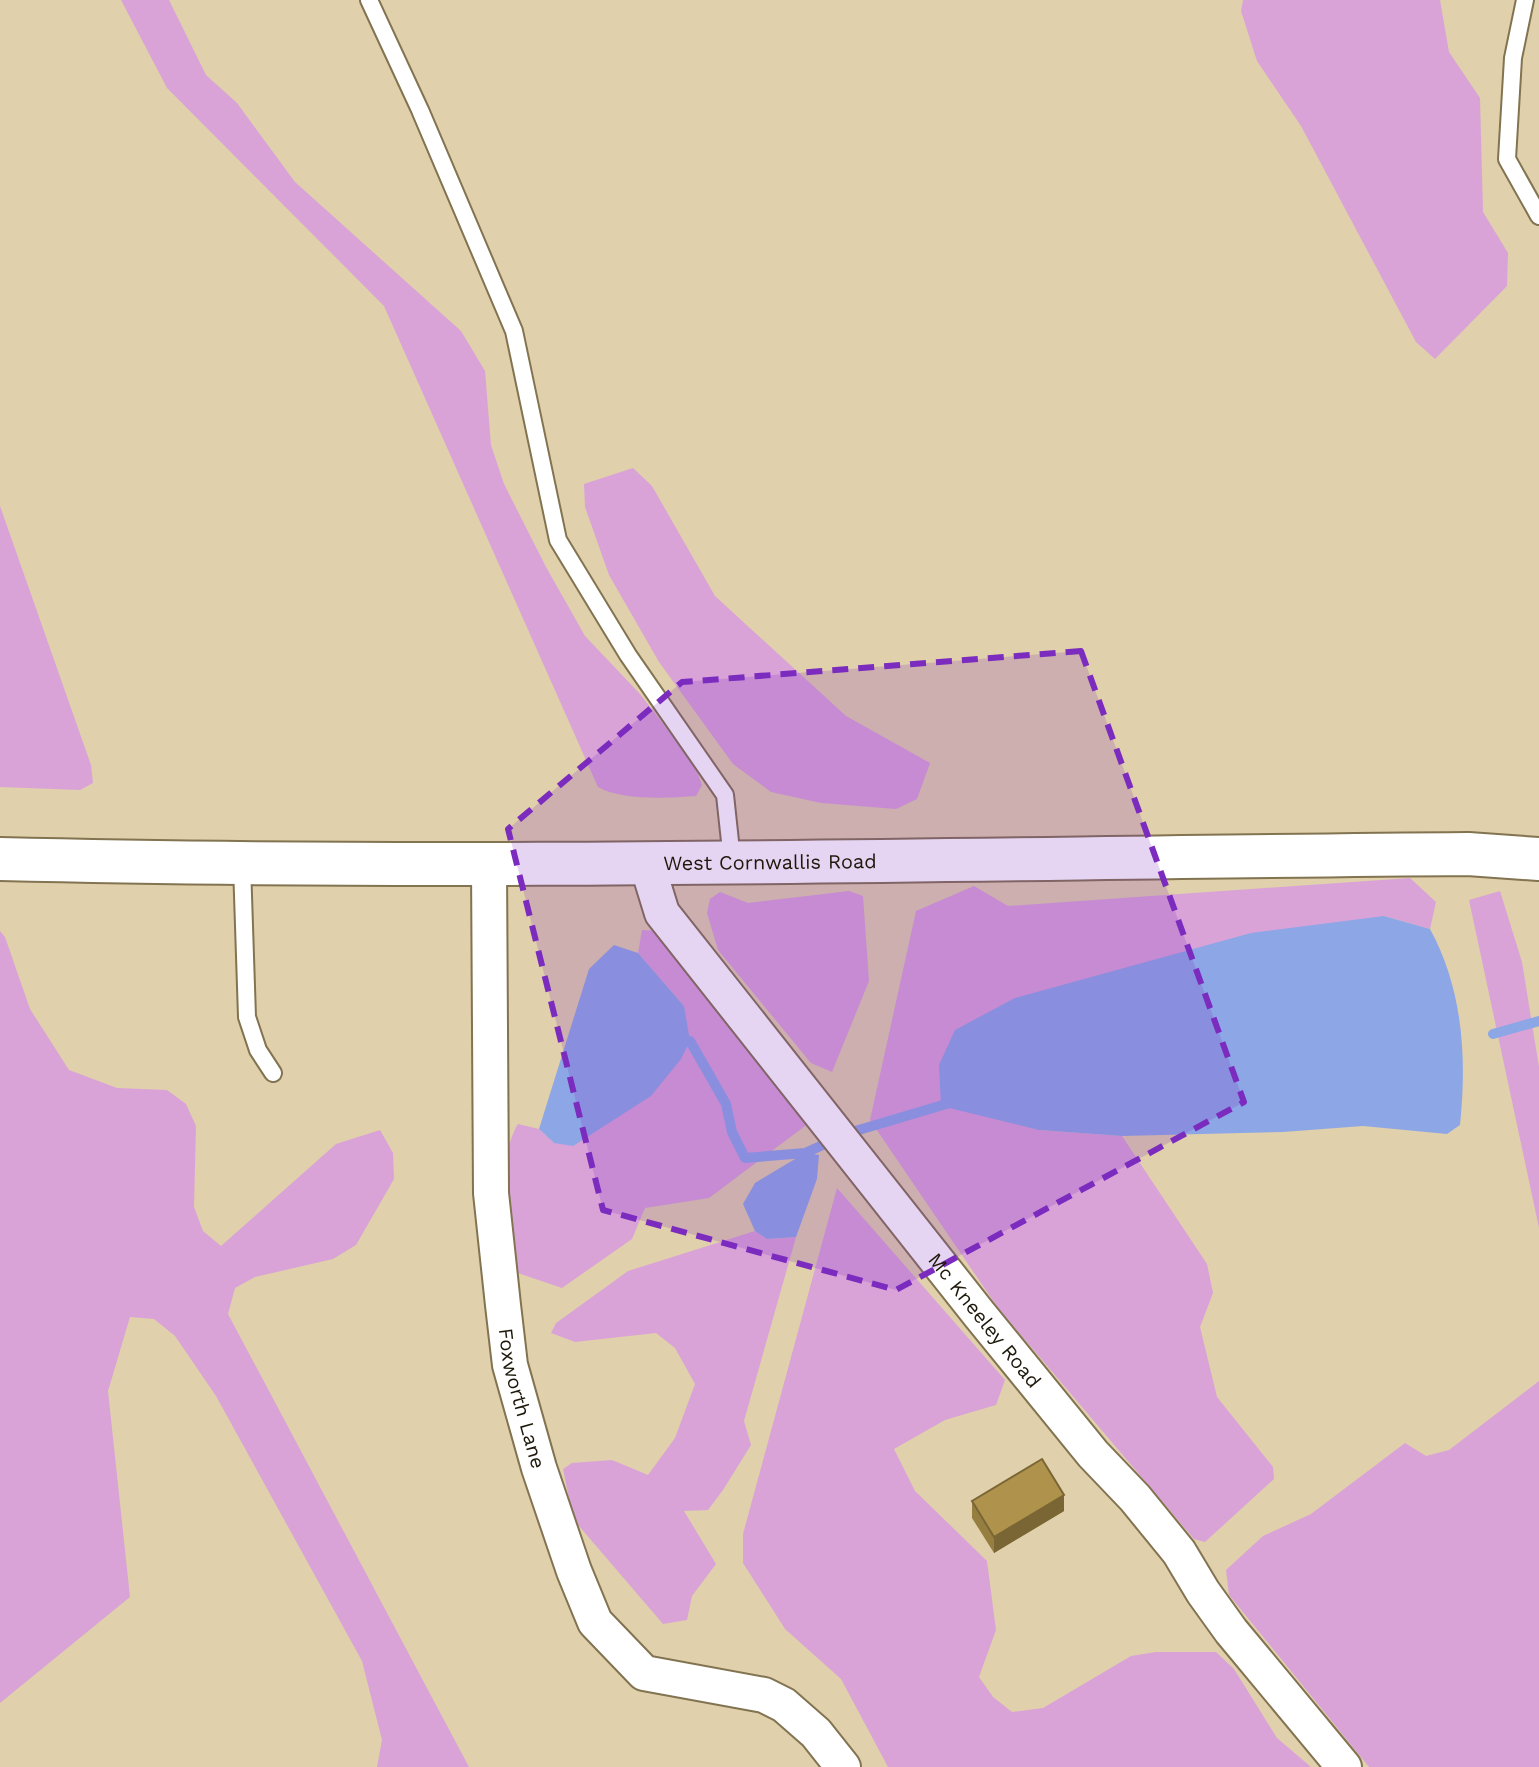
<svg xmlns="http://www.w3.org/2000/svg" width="1539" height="1767" viewBox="0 0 1539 1767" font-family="'Work Sans',sans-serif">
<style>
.green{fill:#d9a3d8}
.water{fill:#8da7e6}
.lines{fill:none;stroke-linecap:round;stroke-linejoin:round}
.stream{stroke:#8da7e6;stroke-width:10}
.service-casing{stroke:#827351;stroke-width:20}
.minor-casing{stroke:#827351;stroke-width:38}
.tertiary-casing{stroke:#827351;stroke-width:46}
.service{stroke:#fff;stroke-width:16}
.minor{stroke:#fff;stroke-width:34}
.tertiary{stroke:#fff;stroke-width:42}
.wall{fill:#967e41}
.shaded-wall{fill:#7a6635}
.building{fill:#af924c;stroke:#7a6635;stroke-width:2}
.marked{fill:#7b2cbf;fill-opacity:0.2;stroke:#7b2cbf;stroke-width:6;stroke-dasharray:16 10;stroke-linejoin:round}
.labels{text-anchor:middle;stroke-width:6;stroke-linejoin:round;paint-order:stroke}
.street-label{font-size:20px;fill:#1e180a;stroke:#edddb7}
</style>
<rect width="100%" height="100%" fill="#e0d0ab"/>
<g class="green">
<path d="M121 0H169L206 75 237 103 295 182 461 331 485 371 491 445 504 484 546 567 585 636 640 694 694 764 702 785 696 796C668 798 622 801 598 787L384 306 167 88Z"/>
<polygon points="1243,0 1440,0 1449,52 1480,98 1483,212 1508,253 1507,286 1435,359 1416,342 1301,126 1257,61 1241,11"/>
<polygon points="633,468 652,486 715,596 846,716 930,763 917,799 896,809 821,803 771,792 733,764 659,662 609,575 585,507 584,484"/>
<polygon points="0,506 91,765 93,783 80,790 0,787"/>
<polygon points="1410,878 1436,902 1430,929 1384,916 1039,1130 1122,1136 1207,1264 1213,1293 1200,1327 1217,1397 1273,1467 1274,1479 1205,1542 1194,1539 998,1308 870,1120 916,911 974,886 1008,906"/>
<polygon points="849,891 863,896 869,981 832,1072 811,1063 718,950 707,913 710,899 720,892 748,903"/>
<polygon points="1500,891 1522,962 1539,1067 1539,1228 1469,900"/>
<path d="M642 930 658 931 809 1123 709 1198 645 1208 632 1239 562 1288 503 1268C506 1256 510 1243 511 1230 514 1194 497 1158 518 1124L539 1129 554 1143 684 1006 638 953Z"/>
<polygon points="0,931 5,937 30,1009 69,1070 117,1088 167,1090 186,1104 196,1126 194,1207 203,1231 221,1246 336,1144 380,1130 393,1153 394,1179 356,1245 333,1259 255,1277 235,1288 228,1314 469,1767 377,1767 382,1740 362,1661 216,1396 175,1336 154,1319 130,1317 108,1391 130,1597 0,1703"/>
<polygon points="837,1188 1005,1380 996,1405 945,1420 894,1449 915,1491 987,1561 996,1630 979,1677 993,1697 1012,1712 1043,1708 1131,1656 1156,1652 1216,1652 1234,1669 1277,1738 1311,1767 888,1767 841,1679 785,1629 743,1563 743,1534"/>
<polygon points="755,1231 767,1239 796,1237 744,1421 751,1445 723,1490 708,1510 684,1511 716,1564 692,1596 687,1620 663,1624 573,1519 563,1469 572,1463 612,1460 648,1475 675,1438 695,1384 675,1348 656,1333 575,1342 551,1333 556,1323 628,1271"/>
<polygon points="1539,1381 1539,1767 1369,1767 1229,1595 1226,1570 1263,1536 1311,1514 1405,1443 1426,1456 1449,1450"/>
</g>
<g class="water">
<path d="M1384 916 1430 929C1463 989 1467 1058 1460 1125L1447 1134 1363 1126 1283 1132 1122 1136 1039 1130 941 1106 939 1065 955 1030 1015 998 1251 933Z"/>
<polygon points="614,945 638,953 684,1006 690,1041 681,1059 651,1096 573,1146 554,1143 539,1129 589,969"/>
<polygon points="805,1153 819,1155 817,1179 796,1237 767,1239 755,1231 743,1204 755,1183"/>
</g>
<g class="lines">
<g class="stream">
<polyline points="1493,1034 1539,1021"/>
<polyline points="690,1041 726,1104 732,1132 745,1158 805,1153 825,1144"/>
<polyline points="852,1132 953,1102"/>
</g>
<defs>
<g id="service">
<polyline points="369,0 420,110 514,331 558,540 628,655 725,795 732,860"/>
<polyline points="1525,0 1513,58 1507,159 1539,216"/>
<polyline points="242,865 247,1017 258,1050 273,1073"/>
</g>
<g id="minor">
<path id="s1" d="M646 861 662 913 979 1314 1093 1454 1135 1498 1179 1552 1203 1592 1231 1631 1344 1767"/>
<path id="s2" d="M489 865 491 1193 503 1305 510 1365 539 1468 574 1571 595 1622 644 1673 764 1695 784 1705 816 1733 843 1767"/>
</g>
<g id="tertiary">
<path id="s3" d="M0 859C489 871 979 858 1468 854L1539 859"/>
</g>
</defs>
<use href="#service" class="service-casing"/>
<use href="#minor" class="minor-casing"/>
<use href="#tertiary" class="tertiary-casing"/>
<use href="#service" class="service"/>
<use href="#minor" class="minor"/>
<use href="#tertiary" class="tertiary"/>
</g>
<polygon class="wall" points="972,1501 1064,1511 994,1553 972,1518"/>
<polygon class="shaded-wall" points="1064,1495 1064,1511 994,1553 994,1537"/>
<polygon class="building" points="1042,1459 1064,1495 994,1537 972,1501"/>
<path class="marked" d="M1081 651 1244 1102 896 1290 603 1210 508 829 682 682Z"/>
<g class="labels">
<g class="street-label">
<text dy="7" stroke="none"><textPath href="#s3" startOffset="770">West Cornwallis Road</textPath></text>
<text dy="7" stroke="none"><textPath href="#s1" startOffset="574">Mc Kneeley Road</textPath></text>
<text dy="7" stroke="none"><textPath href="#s2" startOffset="536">Foxworth Lane</textPath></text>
</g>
</g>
</svg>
